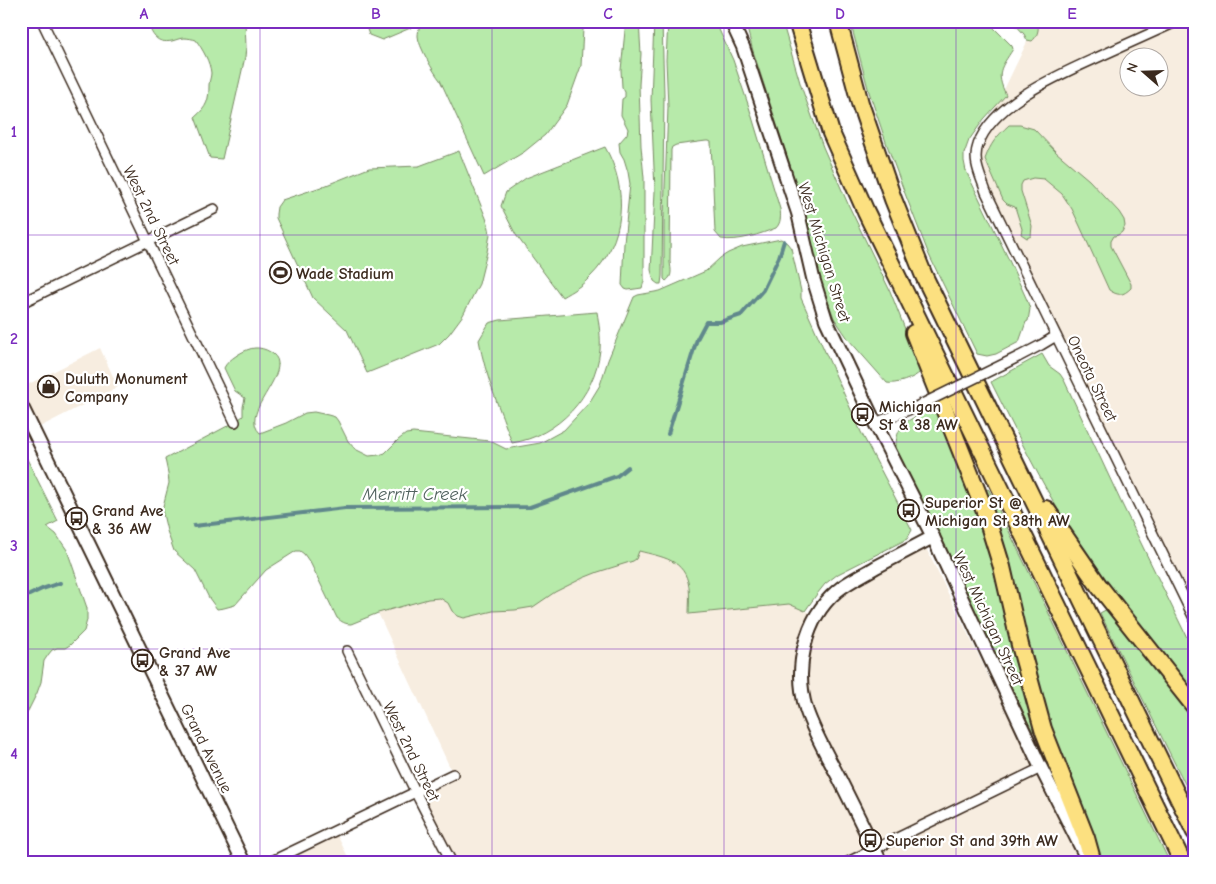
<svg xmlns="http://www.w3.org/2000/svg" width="1216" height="884" viewBox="0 0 1216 884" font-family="'Comic Neue',sans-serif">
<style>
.built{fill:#f7ede0;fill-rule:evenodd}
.green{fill:#b7eaaa;stroke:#798a64}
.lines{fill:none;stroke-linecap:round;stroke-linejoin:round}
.stream{stroke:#60888c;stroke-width:4}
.street-casing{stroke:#3b2a1e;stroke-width:12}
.secondary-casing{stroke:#3b2a1e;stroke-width:16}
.highway-casing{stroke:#3b2a1e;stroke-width:20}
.street{stroke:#fff;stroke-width:9}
.secondary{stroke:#fff;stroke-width:12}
.highway{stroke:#fce080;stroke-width:16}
.street-bridge-casing{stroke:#3b2a1e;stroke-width:12;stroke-linecap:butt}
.street-bridge{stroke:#fff;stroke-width:9}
.grid{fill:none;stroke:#7b2cbf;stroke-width:1;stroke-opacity:0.55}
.labels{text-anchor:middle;stroke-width:4.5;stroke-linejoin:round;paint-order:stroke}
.street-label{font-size:16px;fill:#3b2a1e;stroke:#fff}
.poi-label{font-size:16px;font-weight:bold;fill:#3b2a1e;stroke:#fff;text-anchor:start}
.water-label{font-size:18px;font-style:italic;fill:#50615e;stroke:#fff}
.neatline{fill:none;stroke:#7b2cbf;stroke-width:2}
.grid-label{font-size:16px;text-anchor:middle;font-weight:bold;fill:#7b2cbf}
</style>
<rect width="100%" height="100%" fill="#fff"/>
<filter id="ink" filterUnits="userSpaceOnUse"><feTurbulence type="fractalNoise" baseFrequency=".02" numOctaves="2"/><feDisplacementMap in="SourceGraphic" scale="10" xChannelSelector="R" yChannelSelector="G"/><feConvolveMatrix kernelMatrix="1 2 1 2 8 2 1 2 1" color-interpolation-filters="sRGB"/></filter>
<g filter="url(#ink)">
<g class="built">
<path d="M1037 21H1195V620L986 192 977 146ZM1128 58H1158V88H1128Z"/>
<polygon points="100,348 118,387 34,430 21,405 21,388"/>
<polygon points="345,508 639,551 665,557 676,562 685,572 689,587 690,614 789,604 817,616 836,592 923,542 1080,863 452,863 416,791 453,774 378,613"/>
<polygon points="335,831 351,863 268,863"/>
</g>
<g class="green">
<path d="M147 21H245L246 47 245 57 222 159 210 158 195 117C207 107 209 100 209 85 209 81 211 77 211 73 210 62 203 50 196 40 193 39 188 38 184 38 180 38 176 40 172 41 156 44 152 35 147 21Z"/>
<path d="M364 21H582L583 29 581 66 567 105 545 135 524 152 484 176 440 80C434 73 418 45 418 36 418 33 419 28 420 24L382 40 369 35Z"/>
<polygon points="626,21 639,21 641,54 639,85 641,146 644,178 644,281 642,288 628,290 625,289 622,285 624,243 630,184 628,172 624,159 620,152 619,143 627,134 628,129 621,115 622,99 625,97 625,92 622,87 621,70"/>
<polygon points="654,21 662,21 664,94 662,276 661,284 658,284 654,281 651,270 652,252 655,191 651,100"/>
<path d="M668 21H715L733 60 749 107 780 209C781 216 781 223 776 228 760 234 739 242 721 239L715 232 711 142 709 141H706L676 145 672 147 671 150 670 262C671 270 673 276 666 281L664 279V214L668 107 666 60Z"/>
<path d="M745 21H782L801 86 823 147 848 204 890 291 920 367V372C915 378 895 385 887 383L849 340 834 318 822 285 791 168 753 51Z"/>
<path d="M850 21H987L1012 46 1013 49C1001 68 995 72 1006 95L984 119 969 140 964 154V161L966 171 1008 258 1027 300 1030 309 1028 321 1026 322 1019 342 996 354 987 356 977 354 929 255 904 191 887 145 869 92Z"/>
<path d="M1012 21H1034L1038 24C1039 30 1037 37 1032 41L1027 40 1024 34Z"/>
<path d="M1009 125H1020L1034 129 1056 152 1089 180 1119 212 1124 220 1125 226 1122 232 1118 235 1114 236 1111 241V246L1131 284V288C1123 296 1118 296 1109 290L1080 226 1072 209 1062 194 1044 179 1033 178 1023 181 1021 185V191L1032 226 1031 236 1027 238 1021 234 1022 229 1015 207 1007 204 1003 200 985 159C991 143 996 137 1009 125Z"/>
<path d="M605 147C629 189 626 242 590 277 582 286 572 291 562 297L516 235 501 206 506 192 526 178Z"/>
<polygon points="459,151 488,223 490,234 487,252 479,284 463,315 449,334 439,344 367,373 347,330 313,298 276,218 276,214 277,207 282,200 324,186 369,168 419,166"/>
<path d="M781 239 787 243 791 248 801 291V298L861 432 912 530 907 539 838 574 825 584 817 594 805 611 789 604 689 614C689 606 690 596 689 587 685 559 662 557 639 551L636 559 633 561 598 572 583 578 555 592 533 607 515 610 493 611 464 618 458 616 452 611 448 603 440 598 428 599 378 613 351 624C345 624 342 622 337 618L311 564 304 554 300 551H296L266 570 235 605 224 608 217 609 209 598 195 570 174 551 167 531 162 510 169 483 168 473 165 459 235 422 243 416V407L245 398 235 391 224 368C227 360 246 348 255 348 264 347 278 354 278 363 280 384 241 415 260 433L286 423 305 413 314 412 328 415 335 417 338 421 348 441 355 449 369 456 379 455 385 453 398 440 406 434 413 433 490 441 506 449 540 443 564 430 589 403 600 385 608 360 634 297 638 295 660 291 706 271 720 258 728 253 742 247Z"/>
<path d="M597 312C599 324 601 337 600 350 595 396 558 436 512 443 500 409 485 376 479 340L489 323 500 320 512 319Z"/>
<path d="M1042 354 1049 366 1060 374 1064 380 1121 502 1195 654V698C1151 643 1106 590 1070 530 1041 482 1016 432 991 382Z"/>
<path d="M939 407 975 498 1037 729 1033 732 896 448C895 419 917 417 939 407Z"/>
<polygon points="21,447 58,521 47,527 56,534 67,550 87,608 87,620 84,631 70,645 65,648 57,648 52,650 48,655 44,661 41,682 37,693 25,717 21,721"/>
<polygon points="988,489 989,490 1170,863 1104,863 1087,828 1055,748 985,491"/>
<polygon points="1109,608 1195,715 1195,804 1100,613"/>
</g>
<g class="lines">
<g class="stream">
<polyline points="668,434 697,339 706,322 720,322 741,315 763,290 779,257 784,241"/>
<polyline points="194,526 345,508 530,507 617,476 628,467"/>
<polyline points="21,599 42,589 60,583"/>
</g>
<defs>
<g id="street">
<polyline points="42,21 235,422"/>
<path d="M1178 21C1154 32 1129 43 1105 54 1066 72 993 101 978 145 972 161 981 177 986 192L1195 620"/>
<polyline points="21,303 214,209"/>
<polyline points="1018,357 1041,345 1056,336"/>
<polyline points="875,423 916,407"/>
<polyline points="347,651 419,799 452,863"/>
<polyline points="21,849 28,863"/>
<polyline points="268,863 453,774"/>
<polyline points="846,863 1041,768"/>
</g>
<g id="secondary">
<polyline points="731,21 743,47 798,213 813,278 826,320 875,423 933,537 1041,768 1087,859"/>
<polyline points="21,405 244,863"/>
<path d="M881 863C867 834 853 806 839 778 827 755 814 733 806 709 794 669 804 619 837 591 849 581 863 575 876 567 895 557 914 547 933 537"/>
</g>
<g id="highway">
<polyline points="797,21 831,133 866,212 1183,863"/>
<polyline points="838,21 860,103 893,199 924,276 1195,832"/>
<polyline points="914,333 984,509 1002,567 1020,645 1043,729 1086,838 1093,863"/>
<polyline points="1046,509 1099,586 1195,707"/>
</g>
</defs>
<use href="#street" class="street-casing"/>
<use href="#secondary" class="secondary-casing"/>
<use href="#highway" class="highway-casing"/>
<use href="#street" class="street"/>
<use href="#secondary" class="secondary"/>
<use href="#highway" class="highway"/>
<defs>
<polyline id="street-bridge" points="916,407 1018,357"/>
</defs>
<use href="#street-bridge" class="street-bridge-casing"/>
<use href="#street-bridge" class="street-bridge"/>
</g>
</g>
<path class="grid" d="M260 21V863M492 21V863M724 21V863M956 21V863M21 235H1195M21 442H1195M21 649H1195"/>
<defs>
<symbol id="stadium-ring" viewBox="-11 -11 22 22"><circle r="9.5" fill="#fff" stroke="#3b2a1e" stroke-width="1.5"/><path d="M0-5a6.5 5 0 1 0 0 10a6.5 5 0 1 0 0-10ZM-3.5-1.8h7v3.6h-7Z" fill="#3b2a1e"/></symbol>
<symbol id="shop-ring" viewBox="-11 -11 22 22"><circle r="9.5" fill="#fff" stroke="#3b2a1e" stroke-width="1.5"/><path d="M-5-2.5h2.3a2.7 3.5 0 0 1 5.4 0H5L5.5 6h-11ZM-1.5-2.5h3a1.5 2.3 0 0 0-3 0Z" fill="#3b2a1e"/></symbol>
<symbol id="bus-ring" viewBox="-11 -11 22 22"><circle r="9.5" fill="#fff" stroke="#3b2a1e" stroke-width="1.5"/><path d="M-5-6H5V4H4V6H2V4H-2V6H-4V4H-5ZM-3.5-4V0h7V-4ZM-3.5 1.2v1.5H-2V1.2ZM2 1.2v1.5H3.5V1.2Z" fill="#3b2a1e"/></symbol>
</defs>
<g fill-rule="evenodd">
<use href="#stadium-ring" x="268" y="260" width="25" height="25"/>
<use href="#shop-ring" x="36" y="374" width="25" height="25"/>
<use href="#bus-ring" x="850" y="402" width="25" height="25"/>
<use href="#bus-ring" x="896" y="498" width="25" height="25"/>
<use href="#bus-ring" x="64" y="506" width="25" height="25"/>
<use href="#bus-ring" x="130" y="648" width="25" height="25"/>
<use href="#bus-ring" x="858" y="828" width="25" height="25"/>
</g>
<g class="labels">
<g class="street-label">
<text transform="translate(152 215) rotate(64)" y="6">West 2nd Street</text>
<text transform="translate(825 252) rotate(73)" y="6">West Michigan Street</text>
<text transform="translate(1093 378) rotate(64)" y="6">Oneota Street</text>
<text transform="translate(989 618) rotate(65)" y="6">West Michigan Street</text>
<text transform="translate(207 748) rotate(64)" y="6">Grand Avenue</text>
<text transform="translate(412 751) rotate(64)" y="6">West 2nd Street</text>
</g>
<g class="poi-label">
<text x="296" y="279">Wade Stadium</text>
<text x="65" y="384">Duluth Monument<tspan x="65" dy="18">Company</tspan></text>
<text x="879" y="412">Michigan<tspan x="879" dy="18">St &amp; 38 AW</tspan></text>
<text x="925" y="508">Superior St @<tspan x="925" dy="18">Michigan St 38th AW</tspan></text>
<text x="92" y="516">Grand Ave<tspan x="92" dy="18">&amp; 36 AW</tspan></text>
<text x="159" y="658">Grand Ave<tspan x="159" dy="18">&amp; 37 AW</tspan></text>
<text x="886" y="846">Superior St and 39th AW</text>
</g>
<g class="water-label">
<text x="415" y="500">Merritt Creek</text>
</g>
</g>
<rect width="1216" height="884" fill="none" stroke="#fff" stroke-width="55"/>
<g transform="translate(1144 72) rotate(290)"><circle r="24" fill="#ffffff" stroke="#b1aaa5"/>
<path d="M0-4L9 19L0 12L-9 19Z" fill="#3b2a1e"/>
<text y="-8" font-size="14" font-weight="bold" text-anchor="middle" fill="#3b2a1e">N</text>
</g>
<rect x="28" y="28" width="1160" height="828" class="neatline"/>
<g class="grid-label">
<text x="144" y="19">A</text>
<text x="376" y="19">B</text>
<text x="608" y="19">C</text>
<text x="840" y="19">D</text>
<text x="1072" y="19">E</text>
<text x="14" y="137">1</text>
<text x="14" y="344">2</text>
<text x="14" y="551">3</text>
<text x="14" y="759">4</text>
</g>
</svg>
